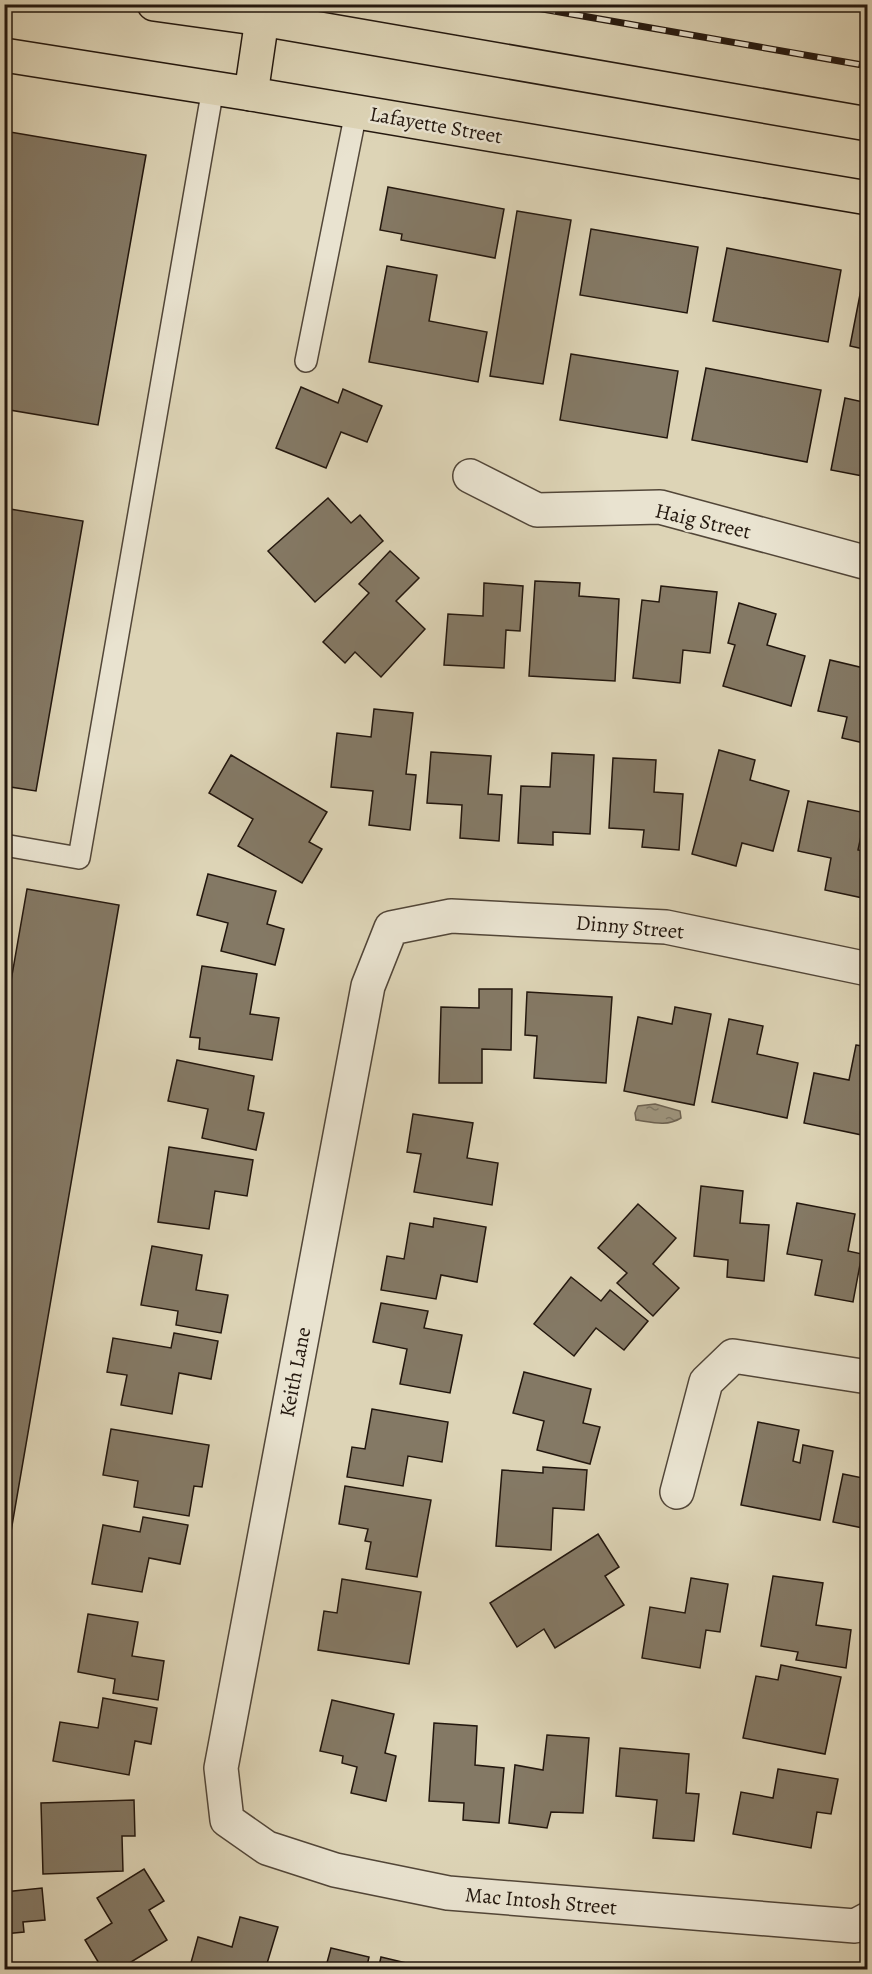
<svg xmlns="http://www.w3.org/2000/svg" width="872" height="1974" viewBox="0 0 872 1974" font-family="Alegreya,serif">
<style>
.water{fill:url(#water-ripples);stroke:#6d6251;stroke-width:1.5}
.building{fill:#847965;stroke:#23170e;stroke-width:1.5}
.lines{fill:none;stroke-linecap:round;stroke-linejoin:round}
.lane-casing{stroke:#524638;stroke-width:24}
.street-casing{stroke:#524638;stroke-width:36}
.primary-casing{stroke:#23170e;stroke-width:36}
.lane{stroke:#e9e3d0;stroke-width:21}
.street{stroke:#e9e3d0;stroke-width:33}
.primary{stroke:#ddd4b6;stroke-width:33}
.rail-casing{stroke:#23170e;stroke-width:7}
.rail{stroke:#e9e3d0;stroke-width:4.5;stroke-dasharray:14;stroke-linecap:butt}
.labels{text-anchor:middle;stroke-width:5;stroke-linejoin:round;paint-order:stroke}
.street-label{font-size:21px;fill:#23170e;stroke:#e9e3d0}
</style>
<defs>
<pattern id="water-ripples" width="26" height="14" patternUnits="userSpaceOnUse" patternTransform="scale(1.5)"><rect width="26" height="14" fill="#9e947d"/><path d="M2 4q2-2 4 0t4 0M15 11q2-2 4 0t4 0" fill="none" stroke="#807865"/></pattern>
</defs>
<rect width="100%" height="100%" fill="#ddd4b6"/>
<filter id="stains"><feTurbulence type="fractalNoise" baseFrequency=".00333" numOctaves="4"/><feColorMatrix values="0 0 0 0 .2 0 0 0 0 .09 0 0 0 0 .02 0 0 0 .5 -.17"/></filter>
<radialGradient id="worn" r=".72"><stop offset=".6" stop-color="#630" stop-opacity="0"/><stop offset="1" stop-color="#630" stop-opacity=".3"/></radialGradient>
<path class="water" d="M655 1104 680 1111 681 1118C667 1127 651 1122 636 1120L635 1113 638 1106Z"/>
<g class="building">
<polygon points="4,131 146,155 98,425 4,409"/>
<polygon points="388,187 504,209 495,258 401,240 402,234 380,230"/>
<polygon points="517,211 571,220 543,384 490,376"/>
<polygon points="591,229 698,247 687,313 580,295"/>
<polygon points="727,248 841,270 828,342 713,321"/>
<polygon points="387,266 437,275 429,321 487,332 478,382 369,362"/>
<polygon points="864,274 868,275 868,350 850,346"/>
<polygon points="571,354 678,371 667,438 560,420"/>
<polygon points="706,368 821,390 807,462 692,440"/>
<polygon points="301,387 338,403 343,389 382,406 367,442 341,432 326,468 276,448"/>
<polygon points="845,398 868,403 868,477 831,470"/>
<polygon points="328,498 351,523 360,515 383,541 315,602 268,551"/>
<polygon points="4,508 83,521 36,791 4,786"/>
<polygon points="390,551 419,578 396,601 425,629 381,677 355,652 345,663 323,642 369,593 359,584"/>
<polygon points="535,581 580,583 579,596 619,599 615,681 529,676"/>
<polygon points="484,583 523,586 520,631 506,630 504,668 444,665 448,614 483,616"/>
<polygon points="661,586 717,592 710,653 683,650 680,683 633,678 642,600 659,602"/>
<polygon points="739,603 776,614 767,645 805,656 791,706 723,686 735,645 728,643"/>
<polygon points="868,654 868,744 842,738 847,717 818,711 830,660 864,668"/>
<polygon points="374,709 413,713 406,774 416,775 410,830 369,825 373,791 331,787 337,733 371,737"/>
<polygon points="719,750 755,760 750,780 789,791 773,851 742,843 736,866 692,854"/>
<polygon points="431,752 491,756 488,794 502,795 499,841 460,838 462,805 427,803"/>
<polygon points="552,753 594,755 590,834 553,832 553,845 518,843 521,786 550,787"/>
<polygon points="231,755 327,812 309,842 322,849 302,883 238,846 253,819 209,793"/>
<polygon points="613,758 656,760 654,792 683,794 679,850 642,847 644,830 609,828"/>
<polygon points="808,801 866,813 858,850 868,852 868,876 863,898 825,890 831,858 798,851"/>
<polygon points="208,874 276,891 267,924 284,929 275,965 221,951 228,923 197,915"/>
<polygon points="27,889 119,905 9,1543 4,1542 4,1021"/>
<polygon points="202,966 257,974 250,1014 279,1018 272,1060 199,1049 200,1038 190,1037"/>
<polygon points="479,989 512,989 511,1050 482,1049 482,1083 439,1083 441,1007 479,1008"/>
<polygon points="527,992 612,997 606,1083 534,1078 537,1036 525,1035"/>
<polygon points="675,1007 711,1014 694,1105 624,1091 638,1017 672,1024"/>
<polygon points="729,1019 763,1026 757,1054 798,1063 787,1118 712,1102"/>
<polygon points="856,1045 868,1047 868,1108 862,1135 804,1123 814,1073 849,1080"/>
<polygon points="177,1060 254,1076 248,1110 264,1113 256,1150 202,1138 208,1109 168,1101"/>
<polygon points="413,1114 473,1123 467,1158 498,1163 492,1205 414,1192 421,1154 407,1152"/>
<polygon points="169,1147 253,1160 247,1196 215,1191 209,1229 158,1222"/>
<polygon points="701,1186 743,1191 740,1223 769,1225 764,1281 727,1277 728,1260 694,1256"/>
<polygon points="797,1203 855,1214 848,1251 862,1254 853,1302 815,1295 822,1260 787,1254"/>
<polygon points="638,1204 676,1238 653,1264 679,1288 653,1316 617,1283 627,1273 598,1248"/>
<polygon points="434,1218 486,1227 477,1282 441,1275 436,1299 381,1290 387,1256 404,1259 410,1223 433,1227"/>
<polygon points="152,1246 202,1255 196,1290 228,1295 221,1333 176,1325 178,1311 141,1305"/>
<polygon points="571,1277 601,1301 610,1290 648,1321 624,1350 596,1328 574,1356 534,1324"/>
<polygon points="868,1281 868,1309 863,1308"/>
<polygon points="381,1303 428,1311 424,1328 462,1335 450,1393 400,1384 407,1349 373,1342"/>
<polygon points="174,1333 218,1341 211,1379 179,1373 172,1414 121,1405 127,1375 107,1372 113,1338 171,1348"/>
<polygon points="524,1372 591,1389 583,1423 600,1427 590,1464 537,1450 544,1421 513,1413"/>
<polygon points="372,1409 448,1422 442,1462 408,1456 403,1486 347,1477 352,1447 365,1449"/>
<polygon points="758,1422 799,1430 793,1461 800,1463 803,1445 833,1451 820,1520 741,1505"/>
<polygon points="111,1429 209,1445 202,1487 194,1486 189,1516 134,1507 138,1481 103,1475"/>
<polygon points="543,1467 587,1470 584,1510 553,1508 551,1550 496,1546 502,1470 543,1473"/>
<polygon points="843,1474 868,1479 868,1529 833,1522"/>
<polygon points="345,1486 431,1500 417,1577 366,1569 371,1542 365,1541 368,1529 339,1524"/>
<polygon points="143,1517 188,1525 180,1564 149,1558 142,1592 92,1584 103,1525 140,1532"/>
<polygon points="598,1534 619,1567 605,1576 624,1605 555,1648 544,1629 517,1647 490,1603"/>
<polygon points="773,1576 823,1583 816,1625 851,1630 846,1668 796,1660 798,1652 761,1646"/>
<polygon points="691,1578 728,1584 720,1632 706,1630 700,1668 642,1658 650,1607 685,1613"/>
<polygon points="342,1579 421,1592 409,1664 318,1650 324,1611 337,1613"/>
<polygon points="88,1614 138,1622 132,1656 164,1661 158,1700 113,1693 115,1679 78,1672"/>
<polygon points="781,1665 841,1677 825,1754 743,1738 756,1676 778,1680"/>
<polygon points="103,1698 157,1708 151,1744 135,1741 129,1775 53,1761 60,1722 98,1728"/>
<polygon points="332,1700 394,1714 385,1753 396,1756 386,1801 351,1793 357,1767 342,1763 343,1756 320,1751"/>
<polygon points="434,1723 477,1726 475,1765 504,1768 499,1823 463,1820 464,1803 429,1801"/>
<polygon points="547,1735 589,1738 583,1813 551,1812 547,1828 509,1823 515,1765 543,1770"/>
<polygon points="620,1748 689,1754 686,1793 699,1794 694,1841 653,1838 657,1800 616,1796"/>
<polygon points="778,1769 838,1779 831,1814 817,1812 811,1848 733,1834 741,1792 773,1798"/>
<polygon points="134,1800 135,1836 122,1836 123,1871 43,1874 41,1803"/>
<polygon points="144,1869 164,1901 149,1910 167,1940 118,1970 103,1970 85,1940 112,1923 97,1898"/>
<polygon points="42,1888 45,1920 23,1922 24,1932 4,1934 4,1892"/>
<polygon points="240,1917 278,1927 265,1970 189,1970 198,1937 232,1947"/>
<polygon points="331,1948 369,1957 366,1970 325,1970"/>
<polygon points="381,1957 415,1965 414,1970 378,1970"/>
</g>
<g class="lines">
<defs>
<g id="lane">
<polyline points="306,361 356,112"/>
<polyline points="4,845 79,858 213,88"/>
</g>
<g id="street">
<polyline points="470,476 537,510 660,507 868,563"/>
<polyline points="868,969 666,927 451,916 391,928 368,986 221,1768 227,1820 267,1848 335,1870 448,1893 855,1926 868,1919"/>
<polyline points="677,1492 706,1382 733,1356 868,1377"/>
</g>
<g id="primary">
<polyline points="154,4 262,19 868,124"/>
<polyline points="4,55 251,94 868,198"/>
<polyline points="251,94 262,19"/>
</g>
</defs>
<use href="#lane" class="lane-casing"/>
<use href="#street" class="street-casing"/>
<use href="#primary" class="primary-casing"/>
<use href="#lane" class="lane"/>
<use href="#street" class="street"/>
<use href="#primary" class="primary"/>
<defs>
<polyline id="rail" points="514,4 868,66"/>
</defs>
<use href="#rail" class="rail-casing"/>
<use href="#rail" class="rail"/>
</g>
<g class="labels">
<g class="street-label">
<text transform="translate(436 125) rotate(10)" y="7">Lafayette Street</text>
<text transform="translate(703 521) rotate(13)" y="7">Haig Street</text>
<text transform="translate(630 927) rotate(5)" y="7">Dinny Street</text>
<text transform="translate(295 1372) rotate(-79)" y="7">Keith Lane</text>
<text transform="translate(541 1901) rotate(5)" y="7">Mac Intosh Street</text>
</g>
</g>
<rect width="872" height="1974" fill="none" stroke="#ddd4b6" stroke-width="24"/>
<rect x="6" y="6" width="860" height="1962" fill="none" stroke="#23170e" stroke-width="3"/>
<rect x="12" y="12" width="848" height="1950" fill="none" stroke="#23170e" stroke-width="1.5"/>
<rect width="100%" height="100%" filter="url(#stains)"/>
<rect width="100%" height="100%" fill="url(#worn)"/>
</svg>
